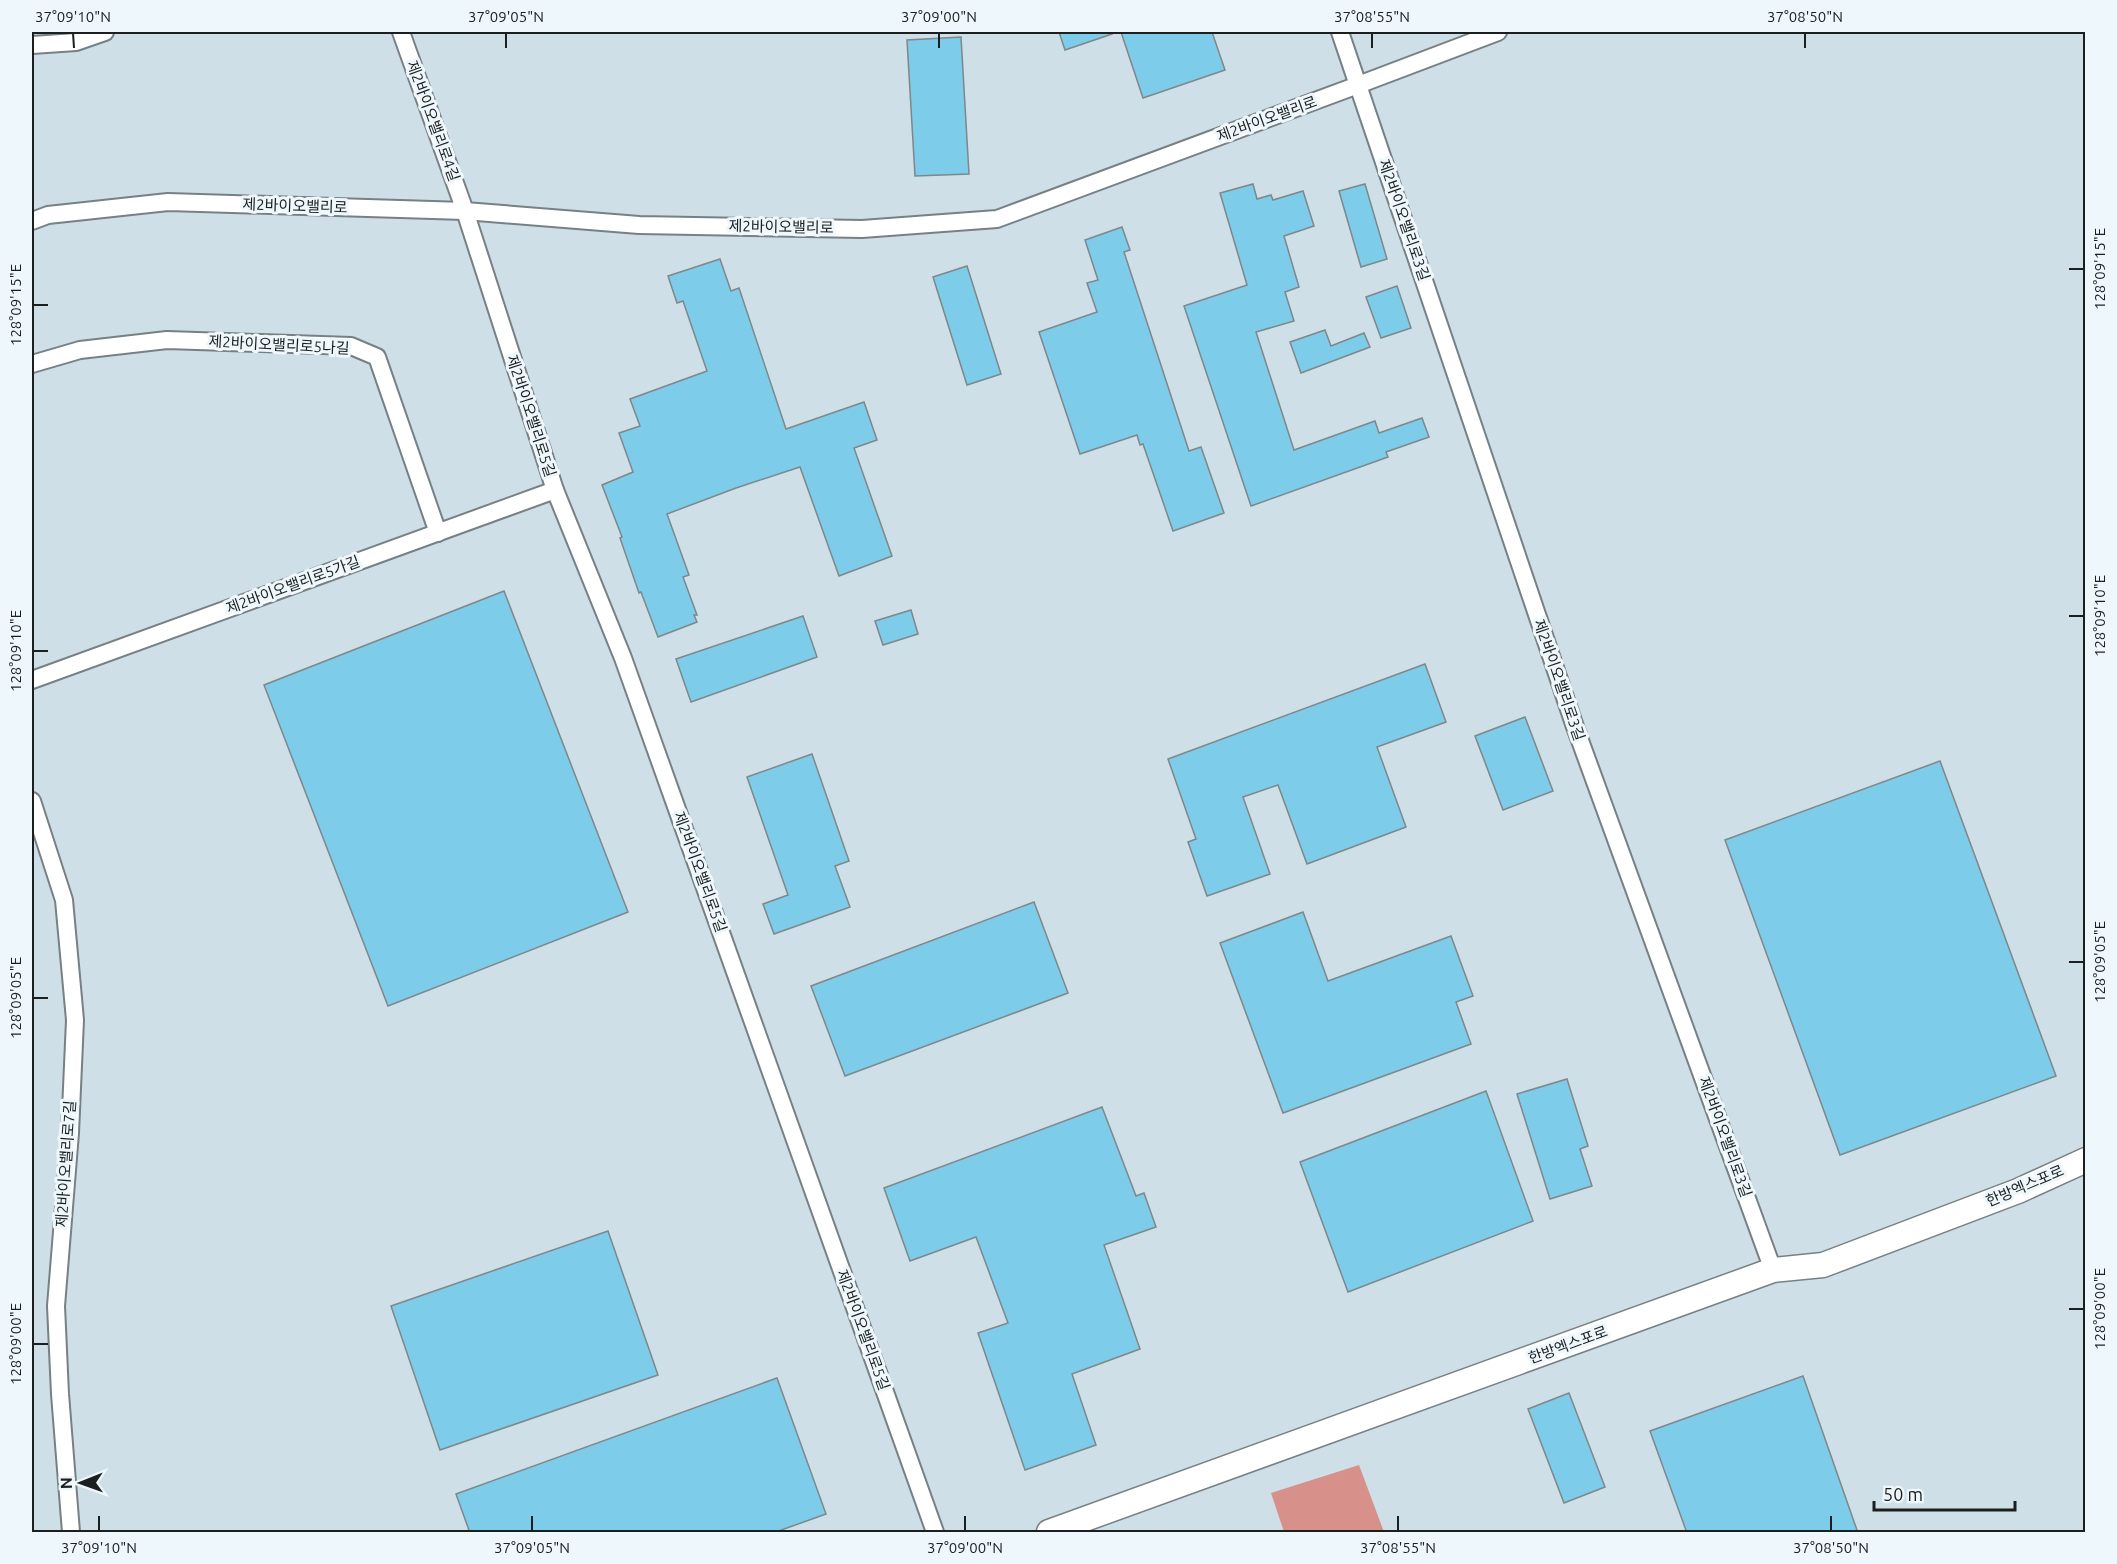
<svg xmlns="http://www.w3.org/2000/svg" width="2117" height="1564" viewBox="0 0 2117 1564" font-family="Ubuntu,'Noto Sans KR',sans-serif">
<style>
.built{fill:#cedfe7}
.forest{fill:#d8918a}
.building{fill:#7dccea;stroke:#7e878a;stroke-width:1.5}
.lines{fill:none;stroke-linecap:round;stroke-linejoin:round}
.street-casing{stroke:#778084;stroke-width:20}
.secondary-casing{stroke:#778084;stroke-width:27}
.street{stroke:#fff;stroke-width:16}
.secondary{stroke:#fff;stroke-width:24}
.ticks{fill:none;stroke:#1b1f20;stroke-width:2}
.labels{text-anchor:middle;stroke-width:6;stroke-linejoin:round;paint-order:stroke}
.street-label{font-size:15px;fill:#1b1f20;stroke:#eef7fb}
.neatline{fill:none;stroke:#1b1f20;stroke-width:2}
.ticks-label{font-size:15px;text-anchor:middle;fill:#1b1f20}
</style>
<rect width="100%" height="100%" fill="#e0eaee"/>
<rect class="built" x="32" y="32" width="2053" height="1500"/>
<polygon class="forest" points="1359,1465 1384,1532 1284,1532 1271,1493"/>
<g class="building">
<polygon points="1059,32 1111,32 1112,34 1065,50"/>
<polygon points="1121,32 1212,32 1225,70 1143,98"/>
<polygon points="961,37 969,174 915,176 907,40"/>
<polygon points="1253,184 1257,199 1271,195 1273,200 1303,191 1314,226 1284,236 1299,287 1285,292 1294,321 1256,332 1294,450 1375,421 1379,433 1422,418 1429,437 1386,452 1388,457 1251,506 1184,306 1247,285 1220,193"/>
<polygon points="1365,184 1387,259 1361,267 1339,191"/>
<polygon points="1122,227 1130,250 1124,252 1189,451 1201,447 1224,513 1173,531 1143,444 1140,445 1137,435 1080,454 1039,332 1097,312 1087,283 1098,280 1085,240"/>
<polygon points="720,259 731,291 739,288 786,429 864,402 877,440 854,448 892,556 839,576 800,467 736,488 667,514 689,575 683,577 697,615 694,615 697,622 658,637 641,592 639,593 620,538 622,537 602,485 633,472 619,433 640,426 630,399 707,371 683,301 677,303 668,276"/>
<polygon points="967,266 1001,374 967,385 933,277"/>
<polygon points="1397,286 1411,328 1381,338 1366,297"/>
<polygon points="1325,330 1331,346 1364,333 1370,347 1301,373 1290,342"/>
<polygon points="504,591 628,912 388,1006 264,685"/>
<polygon points="911,610 918,634 883,645 875,621"/>
<polygon points="803,616 817,657 691,702 676,659"/>
<polygon points="1425,664 1446,722 1377,747 1406,827 1307,864 1278,785 1243,797 1270,874 1207,896 1188,842 1196,839 1168,759"/>
<polygon points="1525,717 1553,791 1503,810 1475,736"/>
<polygon points="812,754 849,861 835,866 850,907 774,934 763,904 788,895 747,777"/>
<polygon points="1940,761 2056,1076 1840,1155 1725,840"/>
<polygon points="1034,902 1068,993 845,1076 811,986"/>
<polygon points="1303,912 1328,981 1451,936 1473,996 1456,1002 1471,1044 1283,1113 1220,943"/>
<polygon points="1567,1079 1588,1146 1580,1149 1592,1186 1550,1199 1517,1094"/>
<polygon points="1486,1091 1533,1221 1348,1292 1300,1162"/>
<polygon points="1102,1107 1136,1196 1144,1193 1156,1227 1104,1245 1140,1349 1072,1374 1096,1445 1025,1470 978,1333 1008,1323 976,1237 910,1261 884,1188"/>
<polygon points="608,1231 658,1375 440,1450 391,1306"/>
<polygon points="1803,1376 1858,1533 1687,1533 1650,1431"/>
<polygon points="777,1378 826,1514 773,1533 470,1533 456,1494"/>
<polygon points="1569,1393 1605,1487 1564,1503 1528,1409"/>
</g>
<g class="lines">
<defs>
<g id="street">
<polyline points="401,32 465,211 555,490 623,658 935,1532"/>
<polyline points="1340,32 1574,724 1773,1270"/>
<polyline points="32,45 76,42 105,32"/>
<polyline points="32,221 48,215 168,202 465,211 639,225 862,229 997,219 1358,85 1498,32"/>
<polyline points="32,364 80,350 167,340 351,346 377,357 438,533"/>
<polyline points="32,680 555,490"/>
<polyline points="32,801 64,900 75,1020 70,1133 56,1306 60,1394 71,1532"/>
</g>
<polyline id="secondary" points="1049,1532 1773,1270 1823,1265 2018,1191 2086,1160"/>
</defs>
<use href="#street" class="street-casing"/>
<use href="#secondary" class="secondary-casing"/>
<use href="#street" class="street"/>
<use href="#secondary" class="secondary"/>
</g>
<path class="ticks" d="M73 33 74 48M506 33V48M939 33V48M1372 33V48M1805 33V48M2069 269H2084M33 305H48M2069 616H2084M33 651H48M2069 962H2084M33 998H48M2069 1309H2084M33 1344H48M99 1516V1531M532 1516V1531M965 1516V1531M1398 1516V1531M1831 1516V1531"/>
<g class="labels">
<g class="street-label">
<text transform="translate(1267 119) rotate(-20)" y="5">제2바이오밸리로</text>
<text transform="translate(433 121) rotate(70)" y="5">제2바이오밸리로4길</text>
<text transform="translate(295 206) rotate(2)" y="5">제2바이오밸리로</text>
<text transform="translate(1404 220) rotate(71)" y="5">제2바이오밸리로3길</text>
<text transform="translate(781 227) rotate(1)" y="5">제2바이오밸리로</text>
<text transform="translate(279 345) rotate(3)" y="5">제2바이오밸리로5나길</text>
<text transform="translate(531 416) rotate(72)" y="5">제2바이오밸리로5길</text>
<text transform="translate(293 585) rotate(-20)" y="5">제2바이오밸리로5가길</text>
<text transform="translate(1559 680) rotate(71)" y="5">제2바이오밸리로3길</text>
<text transform="translate(700 872) rotate(70)" y="5">제2바이오밸리로5길</text>
<text transform="translate(1725 1137) rotate(70)" y="5">제2바이오밸리로3길</text>
<text transform="translate(66 1164) rotate(-86)" y="5">제2바이오밸리로7길</text>
<text transform="translate(2025 1186) rotate(-23)" y="5">한방엑스포로</text>
<text transform="translate(863 1330) rotate(70)" y="5">제2바이오밸리로5길</text>
<text transform="translate(1568 1345) rotate(-20)" y="5">한방엑스포로</text>
</g>
</g>
<rect width="2117" height="1564" fill="none" stroke="#eef7fb" stroke-width="66"/>
<g transform="translate(81 1483) rotate(269)" stroke="#eef7fb" stroke-width="4.5" paint-order="stroke">
<path d="M0-4.5L10 22L0 15L-10 22Z" fill="#1b1f20"/>
<text y="-9" font-size="16" font-weight="bold" text-anchor="middle" fill="#1b1f20">N</text>
</g>
<path d="M1874 1501v9h141v-9" fill="none" stroke="#1b1f20" stroke-width="3"/>
<text x="1883" y="1501" font-size="18" fill="#1b1f20" stroke="#eef7fb" stroke-width="4.5" paint-order="stroke">50 m</text>
<rect x="33" y="33" width="2051" height="1498" class="neatline"/>
<g class="ticks-label">
<text x="73" y="22">37°09'10"N</text>
<text x="506" y="22">37°09'05"N</text>
<text x="939" y="22">37°09'00"N</text>
<text x="1372" y="22">37°08'55"N</text>
<text x="1805" y="22">37°08'50"N</text>
<text transform="translate(2100 269) rotate(-90)" y="5">128°09'15"E</text>
<text transform="translate(16 305) rotate(-90)" y="5">128°09'15"E</text>
<text transform="translate(2100 616) rotate(-90)" y="5">128°09'10"E</text>
<text transform="translate(16 651) rotate(-90)" y="5">128°09'10"E</text>
<text transform="translate(2100 962) rotate(-90)" y="5">128°09'05"E</text>
<text transform="translate(16 998) rotate(-90)" y="5">128°09'05"E</text>
<text transform="translate(2100 1309) rotate(-90)" y="5">128°09'00"E</text>
<text transform="translate(16 1344) rotate(-90)" y="5">128°09'00"E</text>
<text x="99" y="1553">37°09'10"N</text>
<text x="532" y="1553">37°09'05"N</text>
<text x="965" y="1553">37°09'00"N</text>
<text x="1398" y="1553">37°08'55"N</text>
<text x="1831" y="1553">37°08'50"N</text>
</g>
</svg>
